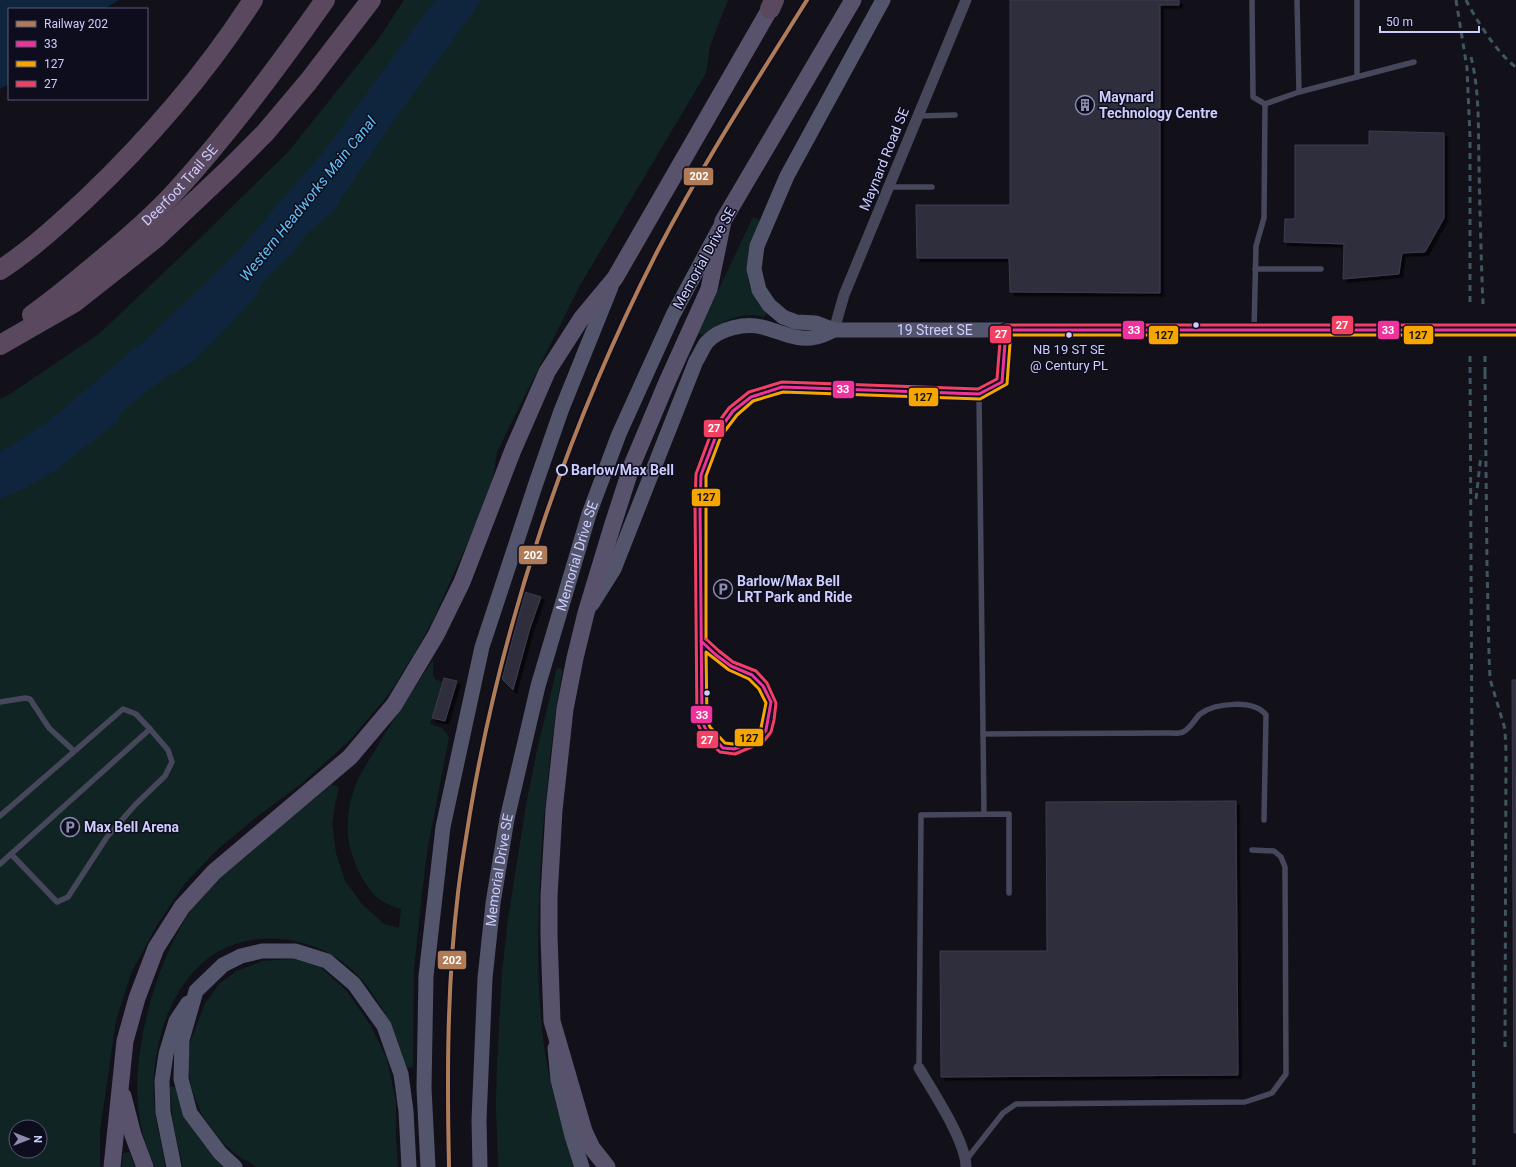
<svg xmlns="http://www.w3.org/2000/svg" width="1516" height="1167" viewBox="0 0 1516 1167" font-family="Roboto,sans-serif">
<style>
.green{fill:#102523;fill-rule:evenodd}
.water{fill:#0e253d}
.building{fill:#2f2f3c;stroke:#3c3b4e;filter:url(#shadow)}
.lines{fill:none;stroke-linecap:round;stroke-linejoin:round}
.lane{stroke:#46475b;stroke-width:5.5}
.street{stroke:#46475b;stroke-width:11}
.secondary{stroke:#53556d;stroke-width:15}
.primary{stroke:#59526c;stroke-width:17}
.highway{stroke:#59485e;stroke-width:20}
.rail{stroke:#3f5661;stroke-width:3;stroke-dasharray:6 5;stroke-linecap:butt}
.bus-1-casing{stroke:#0e0d1e;stroke-width:6}
.bus-2-casing{stroke:#0e0d1e;stroke-width:6}
.bus-3-casing{stroke:#0e0d1e;stroke-width:6}
.bus-1{stroke:#ef339a;stroke-width:3}
.bus-2{stroke:#f7a600;stroke-width:3}
.bus-3{stroke:#f24062;stroke-width:3}
.rail-1-casing{stroke:#0e0d1e;stroke-width:7}
.rail-1{stroke:#b07c57;stroke-width:4}
.bus-dot{fill:#cccdfd;stroke:#0e0d1e;stroke-width:1.5}
.stop-dot{fill:#0e0d1e;stroke:#cccdfd;stroke-width:2}
.labels{text-anchor:middle;stroke-width:3;stroke-linejoin:round;paint-order:stroke}
.bus-label{font-size:13px;fill:#cccdfd;stroke:#0e0d1e}
.poi-label{font-size:14px;font-weight:bold;fill:#cccdfd;stroke:#0e0d1e;text-anchor:start}
.street-label{font-size:14px;fill:#cccdfd;stroke:#0e0d1e}
.stop-label{font-size:14px;font-weight:bold;fill:#cccdfd;stroke:#0e0d1e;text-anchor:start}
.water-label{font-size:15px;font-style:italic;fill:#5fc3f8;stroke:#0e0d1e}
.line-badge{stroke:#0e0d1e;stroke-width:1.5}
.badge-label{font-size:11px;text-anchor:middle;font-weight:bold;fill:#fff}
.pale-badge-label{font-size:11px;text-anchor:middle;font-weight:bold;fill:#111}
</style>
<defs>
<filter id="shadow"><feDropShadow dx="3.5" dy="3.5" stdDeviation="0" flood-color="#0009"/></filter>
</defs>
<rect width="100%" height="100%" fill="#12111a"/>
<g class="green">
<path d="M404 0H728L710 46 706 73 579 287 497 452 491 490 433 620 413 656 389 694 348 742 301 784 254 819 218 849 185 883 157 925 131 973 116 1021 100 1131V1167H0V399L10 394 99 334 195 243 289 151 377 41ZM16 1127H40V1151H16Z"/>
<path d="M753 217 760 220C747 253 737 284 767 313L764 317C742 310 720 322 703 335L698 333Z"/>
<path d="M433 660V675L435 679 442 682 430 724 442 728 449 737 428 846 422 893 414 969 413 1067 407 1068C394 1030 380 994 349 967 313 936 256 928 214 954 188 971 172 999 163 1027 155 1053 151 1084 155 1111 157 1130 163 1148 165 1167H155C146 1148 140 1127 138 1106 132 1039 163 936 209 887 219 877 231 868 241 859 271 833 302 809 332 784L339 788 335 804 332 824 336 853 345 881 362 904 384 924 399 928 401 909C378 902 370 893 359 872 346 847 344 817 354 790 358 776 367 764 374 752 392 721 413 690 433 660Z"/>
<path d="M557 668 563 669C553 722 548 775 543 829 538 898 535 968 543 1038 548 1082 561 1125 575 1167H498L496 1105 497 1065 502 973 508 919 526 805 537 750Z"/>
<polygon points="293,959 320,967 346,990 371,1026 387,1059 396,1102 396,1139 398,1167 257,1167 238,1156 220,1140 202,1115 192,1090 188,1069 190,1043 205,1003 220,983 237,971 262,961"/>
<path d="M170 1087H177C180 1098 183 1109 188 1119 196 1139 212 1153 227 1167H183L173 1123Z"/>
<polygon points="129,1152 135,1167 122,1167 123,1153"/>
</g>
<g class="water">
<polygon points="0,0 119,0 104,9 9,9 9,84 0,89"/>
<polygon points="435,0 482,0 397,116 333,211 305,235 294,252 263,282 257,295 221,334 193,361 176,372 168,375 120,413 117,422 55,471 25,488 0,499 0,451 11,446 50,420 153,333 236,253 324,151"/>
</g>
<g class="building">
<polygon points="1010,0 1179,0 1179,5 1160,5 1160,293 1010,292 1009,258 917,258 916,205 1010,205"/>
<polygon points="1369,131 1444,133 1444,218 1425,252 1402,253 1399,274 1343,279 1344,244 1284,242 1285,219 1295,219 1295,145 1369,145"/>
<polygon points="525,592 541,597 530,628 513,690 502,679"/>
<polygon points="444,678 457,681 445,721 432,718"/>
<polygon points="1512,680 1516,680 1516,1133 1514,1133"/>
<polygon points="1236,801 1238,1075 941,1077 940,951 1047,951 1046,802"/>
</g>
<g class="lines">
<g class="lane">
<polyline points="1252,0 1253,97 1265,104"/>
<polyline points="1297,0 1299,92"/>
<polyline points="1357,0 1357,77"/>
<polyline points="918,116 955,115"/>
<polyline points="889,187 932,187"/>
<polyline points="1255,269 1321,269"/>
<polyline points="1254,330 1256,246 1264,218 1265,104 1299,92 1414,62"/>
<polyline points="979,394 984,814"/>
<polyline points="0,702 25,698 30,699 49,728 74,751"/>
<path d="M983 734 1168 733C1172 733 1179 734 1183 732 1190 729 1195 719 1200 714 1215 703 1254 699 1266 715L1264 820"/>
<polyline points="0,816 123,709 136,714 150,729 0,864"/>
<polyline points="11,854 57,902 68,897 107,837 135,805 165,776 172,762 168,750 150,729"/>
<polyline points="919,1068 921,815 1009,814 1009,893"/>
<polyline points="966,1160 1003,1113 1016,1104 1245,1102 1272,1093 1286,1074 1285,867 1281,857 1274,851 1252,850"/>
</g>
<g class="street">
<polyline points="834,330 844,295 966,0"/>
<polyline points="701,641 716,655 731,666 752,675 763,686 771,702 769,719 766,730 759,739 734,749 723,748 714,740 706,730 702,721 701,677 700,504 701,475 710,449 717,433 733,411 751,397 782,387 979,394 1002,382 1005,355 1006,330"/>
<path d="M919 1068C933 1092 966 1141 966 1167"/>
</g>
<g class="secondary">
<polyline points="834,330 816,323 796,322 783,317 769,305 759,290 754,269 757,246 787,176 883,0"/>
<path id="s1" d="M592 604 614 569 696 361C700 355 703 347 707 342 720 328 745 323 762 327 780 331 797 342 816 337 822 336 828 333 834 330H1516"/>
<polyline points="555,1048 558,1080 572,1136 582,1167"/>
<polyline points="174,1167 163,1112 162,1081 166,1054 176,1021 188,1003"/>
<polyline points="235,1167 220,1153 190,1113 181,1079 182,1040 196,991 223,965 241,956 262,951 295,951 327,961 354,984 384,1026 401,1074 406,1111 409,1167"/>
<polyline points="428,1167 424,1088 426,976 443,827 482,647 535,486 561,411 611,287"/>
<path id="s2" d="M480 1167 479 1120 485 978 493 903 507 819 538 686 589 514 619 434 673 315 719 229"/>
</g>
<g class="primary">
<polyline points="123,1096 133,1135 145,1167"/>
<polyline points="112,1167 125,1041 137,998 156,948 182,907 214,872 350,757 394,705 436,635 462,582 513,450 547,372 581,319 615,278 775,0"/>
<polyline points="607,1167 592,1148 584,1131 552,1021 549,936 549,896 554,810 565,709 575,658 586,613 612,527 632,465 667,382 709,289 723,221 853,0"/>
</g>
<g class="highway">
<polyline points="770,9 774,0"/>
<path d="M0 270C31 250 59 224 86 199 149 139 206 73 253 0"/>
<path id="s3" d="M32 315C52 301 70 286 89 270 118 246 148 221 174 193 229 133 278 67 325 0"/>
<polyline points="0,345 75,302 156,238 230,168 265,133 308,82 371,0"/>
</g>
<g class="rail">
<polyline points="1456,0 1467,68 1470,137 1470,305"/>
<path d="M1466 0C1475 18 1499 56 1516 67"/>
<path d="M1471 57C1480 93 1478 129 1479 166 1480 212 1481 258 1483 304"/>
<polyline points="1470,356 1474,1167"/>
<polyline points="1485,356 1485,377"/>
<polyline points="1485,373 1487,564 1489,655 1490,679 1505,729 1506,752 1505,1047"/>
<polyline points="1476,499 1481,455"/>
</g>
<defs>
<g id="bus-1">
<polyline points="1006,330 1516,330"/>
<polyline points="701,641 716,655 731,666 752,675 763,686 771,702 766,730 759,739 734,749 723,748 706,730 702,721 700,504 701,475 717,433 733,411 751,397 782,387 979,394 1002,382 1006,330"/>
</g>
<g id="bus-2">
<polyline points="1006,335 1516,335"/>
<polyline points="706,639 706,476 721,436 737,415 753,401 783,392 980,399 1007,384 1011,330"/>
<polygon points="706,652 729,670 749,679 759,689 766,703 761,728 756,735 733,744 725,743 710,727 707,720"/>
</g>
<polyline id="bus-3" points="706,639 719,651 733,662 756,671 767,683 776,703 774,720 771,732 763,742 735,754 720,752 710,743 702,733 697,722 695,504 696,474 712,431 729,408 749,392 782,382 978,389 997,379 1001,329 1003,326 1006,325 1516,325"/>
</defs>
<use href="#bus-1" class="bus-1-casing"/>
<use href="#bus-2" class="bus-2-casing"/>
<use href="#bus-3" class="bus-3-casing"/>
<use href="#bus-1" class="bus-1"/>
<use href="#bus-2" class="bus-2"/>
<use href="#bus-3" class="bus-3"/>
<defs>
<path id="rail-1" d="M449 1167C447 1076 447 984 458 893 461 866 466 839 470 813 503 618 568 427 657 252 702 165 755 83 807 0"/>
</defs>
<use href="#rail-1" class="rail-1-casing"/>
<use href="#rail-1" class="rail-1"/>
</g>
<defs>
<symbol id="building-ring" viewBox="-11 -11 22 22"><circle r="9.5" fill="#0e0d1e" stroke="#8b8bae" stroke-width="1.5"/><path d="M-4-6H4V6H1V3H-1V6H-4ZM-2.5-4.3h1.7v1.8h-1.7ZM.8-4.3h1.7v1.8H.8ZM-2.5-1h1.7V.8h-1.7ZM.8-1h1.7V.8H.8Z" fill="#8b8bae"/></symbol>
<symbol id="parking-ring" viewBox="-11 -11 22 22"><circle r="9.5" fill="#0e0d1e" stroke="#8b8bae" stroke-width="1.5"/><path d="M-3.5-5.5H1a3.5 3.5 0 0 1 0 7H-1V5.5H-3.5ZM-1-3.4V-.6H.8a1.4 1.4 0 0 0 0-2.8Z" fill="#8b8bae"/></symbol>
</defs>
<g fill-rule="evenodd">
<use href="#building-ring" x="1074" y="94" width="22" height="22"/>
<use href="#parking-ring" x="712" y="578" width="22" height="22"/>
<use href="#parking-ring" x="59" y="816" width="22" height="22"/>
</g>
<g class="bus-dot">
<circle cx="1196" cy="325" r="3.5"/>
<circle cx="1069" cy="335" r="3.5"/>
<circle cx="707" cy="693" r="3.5"/>
</g>
<circle class="stop-dot" cx="562" cy="470" r="5"/>
<g class="labels">
<g class="bus-label">
<text x="1069" y="354">NB 19 ST SE<tspan x="1069" dy="16">@ Century PL</tspan></text>
</g>
<g class="poi-label">
<text x="1099" y="102">Maynard<tspan x="1099" dy="16">Technology Centre</tspan></text>
<text x="737" y="586">Barlow/Max Bell<tspan x="737" dy="16">LRT Park and Ride</tspan></text>
<text x="84" y="832">Max Bell Arena</text>
</g>
<g class="street-label">
<text transform="translate(884 159) rotate(-68)" y="5">Maynard Road SE</text>
<text dy="5" stroke="none"><textPath href="#s3" startOffset="197">Deerfoot Trail SE</textPath></text>
<text transform="translate(704 258) rotate(-61)" y="5">Memorial Drive SE</text>
<text dy="5" stroke="none"><textPath href="#s1" startOffset="522">19 Street SE</textPath></text>
<text dy="5" stroke="none"><textPath href="#s2" startOffset="622">Memorial Drive SE</textPath></text>
<text dy="5" stroke="none"><textPath href="#s2" startOffset="298">Memorial Drive SE</textPath></text>
</g>
<g class="stop-label">
<text x="571" y="475">Barlow/Max Bell</text>
</g>
<g class="water-label">
<text transform="translate(308 199) rotate(-51)" y="5">Western Headworks Main Canal</text>
</g>
</g>
<g class="line-badge">
<rect x="683" y="167" width="31" height="19" rx="4" fill="#b07c57"/>
<rect x="1331" y="315" width="23" height="20" rx="4" fill="#f24062"/>
<rect x="1122" y="320" width="23" height="20" rx="4" fill="#ef339a"/>
<rect x="1377" y="320" width="23" height="20" rx="4" fill="#ef339a"/>
<rect x="989" y="325" width="23" height="19" rx="4" fill="#f24062"/>
<rect x="1148" y="325" width="31" height="20" rx="4" fill="#f7a600"/>
<rect x="1403" y="325" width="31" height="20" rx="4" fill="#f7a600"/>
<rect x="832" y="380" width="23" height="19" rx="4" fill="#ef339a"/>
<rect x="908" y="387" width="31" height="20" rx="4" fill="#f7a600"/>
<rect x="703" y="419" width="22" height="19" rx="4" fill="#f24062"/>
<rect x="691" y="488" width="30" height="19" rx="4" fill="#f7a600"/>
<rect x="518" y="545" width="30" height="20" rx="4" fill="#b07c57"/>
<rect x="690" y="705" width="23" height="19" rx="4" fill="#ef339a"/>
<rect x="734" y="728" width="30" height="19" rx="4" fill="#f7a600"/>
<rect x="696" y="730" width="23" height="19" rx="4" fill="#f24062"/>
<rect x="437" y="950" width="30" height="20" rx="4" fill="#b07c57"/>
</g>
<g class="badge-label">
<text x="699" y="180">202</text>
<text x="1342" y="329">27</text>
<text x="1134" y="334">33</text>
<text x="1388" y="334">33</text>
<text x="1001" y="338">27</text>
<text x="843" y="393">33</text>
<text x="714" y="432">27</text>
<text x="533" y="559">202</text>
<text x="702" y="719">33</text>
<text x="707" y="744">27</text>
<text x="452" y="964">202</text>
</g>
<g class="pale-badge-label">
<text x="1164" y="339">127</text>
<text x="1418" y="339">127</text>
<text x="923" y="401">127</text>
<text x="706" y="501">127</text>
<text x="749" y="742">127</text>
</g>
<rect x="8" y="8" width="140" height="92" fill="#0e0d1e" stroke="#5a5a77"/>
<rect x="16" y="21" width="20" height="6" fill="#b07c57" stroke="#5a5a77"/>
<text x="44" y="28" font-size="12" fill="#cccdfd">Railway 202</text>
<rect x="16" y="41" width="20" height="6" fill="#ef339a" stroke="#5a5a77"/>
<text x="44" y="48" font-size="12" fill="#cccdfd">33</text>
<rect x="16" y="61" width="20" height="6" fill="#f7a600" stroke="#5a5a77"/>
<text x="44" y="68" font-size="12" fill="#cccdfd">127</text>
<rect x="16" y="81" width="20" height="6" fill="#f24062" stroke="#5a5a77"/>
<text x="44" y="88" font-size="12" fill="#cccdfd">27</text>
<g transform="translate(28 1139) rotate(90)"><circle r="19" fill="#0e0d1e" stroke="#5a5a77"/>
<path d="M0-3L7 15L0 10L-7 15Z" fill="#8b8bae"/>
<text y="-6" font-size="11" font-weight="bold" text-anchor="middle" fill="#cccdfd">N</text>
</g>
<path d="M1380 26v6h99v-6" fill="none" stroke="#cccdfd" stroke-width="2"/>
<text x="1386" y="26" font-size="12" fill="#cccdfd" stroke="#0e0d1e" stroke-width="3" paint-order="stroke">50 m</text>
</svg>
